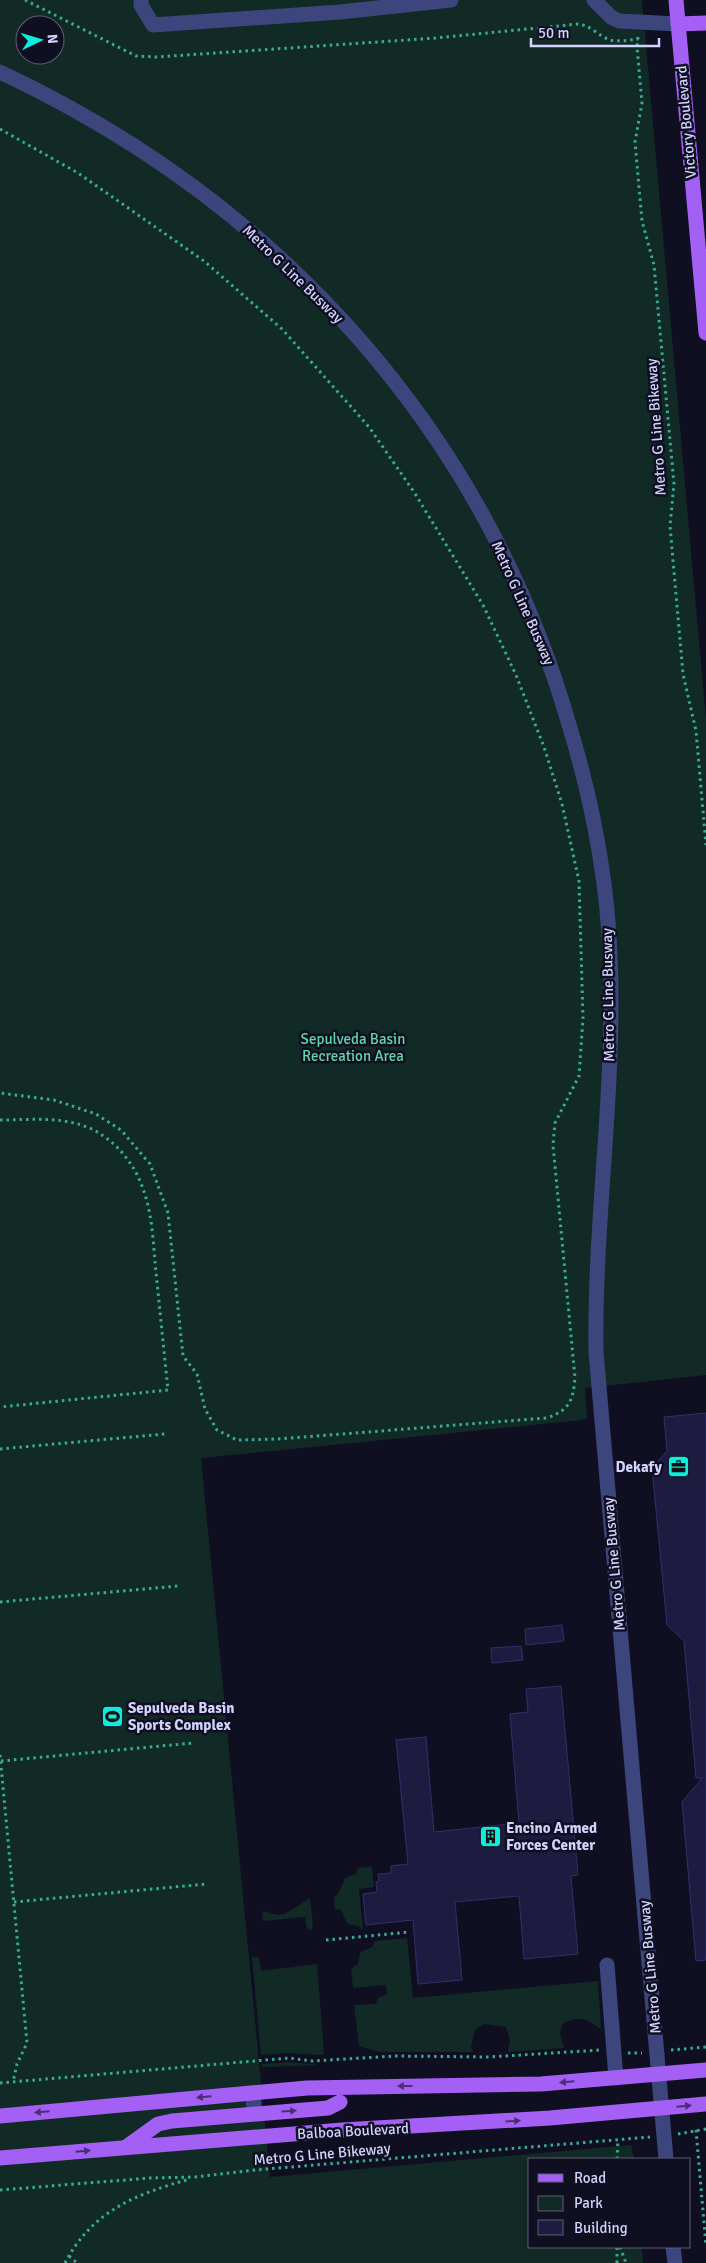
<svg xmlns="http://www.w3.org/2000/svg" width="706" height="2263" viewBox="0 0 706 2263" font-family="Signika,sans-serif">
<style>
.green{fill:#122a25;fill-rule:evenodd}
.building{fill:#1d1c40;stroke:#312f6b}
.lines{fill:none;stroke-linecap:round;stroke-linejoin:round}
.path{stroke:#36ac91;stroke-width:3;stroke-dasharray:2.5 4;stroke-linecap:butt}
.minor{stroke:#3d457d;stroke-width:15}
.major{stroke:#a45ff5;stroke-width:15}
.oneway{fill:#4b2f76}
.labels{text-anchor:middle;stroke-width:5;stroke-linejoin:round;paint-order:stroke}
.street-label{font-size:15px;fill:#d1d3fc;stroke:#0f0f21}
.park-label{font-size:15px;fill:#62d7a7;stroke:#0f0f21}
.poi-label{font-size:15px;font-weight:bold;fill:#d1d3fc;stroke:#0f0f21;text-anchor:start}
</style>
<rect width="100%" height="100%" fill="#0f0f21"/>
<g class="green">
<path d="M0 0H642L706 720V1375L585 1388 587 1418 582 1420 201 1458 270 2177 631 2145 634 2159H530V2247H642L643 2263H0ZM25 25H55V55H25Z"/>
<path d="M372 1867 374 1887 359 1889 363 1930C351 1918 351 1935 341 1910L335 1909 334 1897 338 1894 345 1878 356 1874 358 1868Z"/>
<polygon points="310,1898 313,1926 311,1930 307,1929 305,1917 263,1921 262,1911 277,1915 285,1914"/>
<path d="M407 1938 413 1998 598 1981 601 2029C585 2018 579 2015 562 2024L560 2034 564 2048 508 2052 510 2040 506 2027 484 2024 475 2030 471 2047 473 2052H379L359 2046 354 2005 376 2004 378 1998 387 1994 386 1985 353 1988 351 1969 358 1964 360 1952 372 1947 375 1941Z"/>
<polygon points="252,1957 259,1958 261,1971 317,1964 324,2053 322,2055 286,2053 261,2055"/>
<polygon points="290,2062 321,2065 262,2067 262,2064"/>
</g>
<g class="building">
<polygon points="706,1413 706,1960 696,1961 682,1802 702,1778 696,1778 684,1641 667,1625 652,1468 667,1451 664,1417"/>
<polygon points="562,1625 564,1641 526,1645 525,1629"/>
<polygon points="521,1646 523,1660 492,1663 491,1648"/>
<polygon points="561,1686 578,1875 571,1876 578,1954 524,1959 519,1896 455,1902 462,1980 418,1984 413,1920 366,1925 363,1894 377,1892 376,1882 379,1881 378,1874 391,1873 391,1866 408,1864 396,1740 426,1737 434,1832 519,1823 510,1714 528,1712 526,1689"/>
</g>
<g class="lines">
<g class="path">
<path d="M25 0 136 56 157 57 436 38 578 24C590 25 599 36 610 40 619 42 629 40 638 39"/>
<polyline points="638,37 637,47 642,103 635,142 642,221 654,265 674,484 670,526 683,674 696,731 706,845"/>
<path d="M0 129 78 173 204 261 282 329 369 427 414 492 483 605 516 675 544 747 562 804 579 881 583 1018 579 1076 555 1123 553 1145 575 1378C573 1401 569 1411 546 1418L278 1439 237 1440 217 1430 205 1409 197 1374 183 1356 168 1213 150 1164 121 1130 96 1114 54 1100 0 1093"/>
<path d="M0 1120C30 1120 58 1116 87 1127 112 1137 133 1161 142 1186 153 1214 153 1244 156 1272 160 1312 164 1351 168 1390L0 1407"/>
<polyline points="0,1449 165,1434"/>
<polyline points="0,1602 178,1586"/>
<polyline points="0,1755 27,2043 17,2064 13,2082"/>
<polyline points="1,1761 193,1743"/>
<polyline points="14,1902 206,1884"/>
<polyline points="326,1940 410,1932"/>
<polyline points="671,2050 706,2047"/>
<polyline points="628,2053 642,2053"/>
<polyline points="0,2083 289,2058 312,2061 395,2056 489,2057 600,2050"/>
<polyline points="696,2130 706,2246"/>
<polyline points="678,2134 706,2129"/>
<polyline points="617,2159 618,2140"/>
<polyline points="0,2190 150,2178 195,2177 255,2170 650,2137"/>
<polyline points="620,2247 626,2263"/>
<polyline points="69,2256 77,2263"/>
<path d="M65 2263C92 2211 136 2194 190 2179"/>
<polyline points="617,2263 617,2247"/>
</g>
<g class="minor">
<polyline points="141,0 141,5 153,25 340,12 451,0"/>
<polyline points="594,0 611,17 619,21 678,24"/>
<path d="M0 72C279 203 485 430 570 728 592 801 607 877 610 954 616 1087 594 1219 596 1352L666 2159"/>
<polyline points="607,1965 616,2078"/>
<polyline points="253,2093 254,2114"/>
<polyline points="673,2247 675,2263"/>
</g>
<g class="major">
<polyline points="676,0 706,333"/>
<polyline points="678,24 706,23"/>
<polyline points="0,2116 307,2088 541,2084 706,2070"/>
<polyline points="126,2147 158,2124 172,2121 328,2108 340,2102"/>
<polyline points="0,2158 342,2130 550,2118 706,2104"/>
</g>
</g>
<defs><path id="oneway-solid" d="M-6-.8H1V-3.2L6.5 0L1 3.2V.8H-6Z" transform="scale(1.25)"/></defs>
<g class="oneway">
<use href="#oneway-solid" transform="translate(567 2082) rotate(175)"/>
<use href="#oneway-solid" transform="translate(405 2086) rotate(-180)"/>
<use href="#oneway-solid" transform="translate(204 2097) rotate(175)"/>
<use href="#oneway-solid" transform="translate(684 2106) rotate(-5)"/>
<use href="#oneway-solid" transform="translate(289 2111) rotate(-4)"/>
<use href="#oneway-solid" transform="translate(42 2112) rotate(175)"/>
<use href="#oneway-solid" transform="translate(513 2121) rotate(-4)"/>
<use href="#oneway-solid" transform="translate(83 2151) rotate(-5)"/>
</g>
<defs>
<symbol id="office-square" viewBox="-11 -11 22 22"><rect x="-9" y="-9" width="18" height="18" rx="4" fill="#0febdc" stroke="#0f0f21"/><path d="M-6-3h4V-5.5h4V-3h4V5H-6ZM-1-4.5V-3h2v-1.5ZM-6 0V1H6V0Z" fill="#111"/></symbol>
<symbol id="stadium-square" viewBox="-11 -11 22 22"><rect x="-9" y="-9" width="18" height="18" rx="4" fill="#0febdc" stroke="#0f0f21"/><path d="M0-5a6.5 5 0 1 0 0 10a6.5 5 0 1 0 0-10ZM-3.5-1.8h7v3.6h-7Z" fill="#111"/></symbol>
<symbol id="building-square" viewBox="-11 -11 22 22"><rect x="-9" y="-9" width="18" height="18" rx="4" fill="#0febdc" stroke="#0f0f21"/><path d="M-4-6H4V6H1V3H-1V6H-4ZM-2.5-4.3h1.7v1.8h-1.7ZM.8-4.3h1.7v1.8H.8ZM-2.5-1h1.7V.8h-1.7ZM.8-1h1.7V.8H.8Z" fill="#111"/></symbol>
</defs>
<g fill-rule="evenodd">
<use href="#office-square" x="666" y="1454" width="25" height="25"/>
<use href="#stadium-square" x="100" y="1704" width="25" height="25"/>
<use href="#building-square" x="478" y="1824" width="25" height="25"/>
</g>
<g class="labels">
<g class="street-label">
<text transform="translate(686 122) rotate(-95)" y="5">Victory Boulevard</text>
<text transform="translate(293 274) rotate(44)" y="5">Metro G Line Busway</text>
<text transform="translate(656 427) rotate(-94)" y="5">Metro G Line Bikeway</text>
<text transform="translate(523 603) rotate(66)" y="5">Metro G Line Busway</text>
<text transform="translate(608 995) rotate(-91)" y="5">Metro G Line Busway</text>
<text transform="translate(614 1564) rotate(-95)" y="5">Metro G Line Busway</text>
<text transform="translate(650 1967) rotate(-95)" y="5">Metro G Line Busway</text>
<text transform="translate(353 2131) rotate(-3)" y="5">Balboa Boulevard</text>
<text transform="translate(322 2154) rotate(-5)" y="5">Metro G Line Bikeway</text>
</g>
<g class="park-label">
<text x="353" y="1044">Sepulveda Basin<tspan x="353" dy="17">Recreation Area</tspan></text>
</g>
<g class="poi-label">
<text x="662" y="1472" text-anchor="end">Dekafy</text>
<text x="128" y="1713">Sepulveda Basin<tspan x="128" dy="17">Sports Complex</tspan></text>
<text x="506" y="1833">Encino Armed<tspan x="506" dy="17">Forces Center</tspan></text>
</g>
</g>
<rect x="528" y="2158" width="162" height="90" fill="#0f0f21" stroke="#5d5d79"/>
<rect x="538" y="2174" width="25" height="8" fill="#a45ff5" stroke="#5d5d79"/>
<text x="574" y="2183" font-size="15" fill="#d1d3fc">Road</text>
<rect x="538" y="2196" width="25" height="15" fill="#122a25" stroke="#5d5d79"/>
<text x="574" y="2208" font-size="15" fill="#d1d3fc">Park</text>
<rect x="538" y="2220" width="25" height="15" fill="#1d1c40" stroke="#5d5d79"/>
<text x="574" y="2233" font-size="15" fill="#d1d3fc">Building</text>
<g transform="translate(40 40) rotate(85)"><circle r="24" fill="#0f0f21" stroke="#5d5d79"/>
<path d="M0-4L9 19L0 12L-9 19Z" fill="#0febdc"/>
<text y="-8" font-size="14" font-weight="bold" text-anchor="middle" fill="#d1d3fc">N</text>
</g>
<path d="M531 38v8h128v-8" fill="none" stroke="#d1d3fc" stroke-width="2.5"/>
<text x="538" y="38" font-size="15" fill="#d1d3fc" stroke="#0f0f21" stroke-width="4" paint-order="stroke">50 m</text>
</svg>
